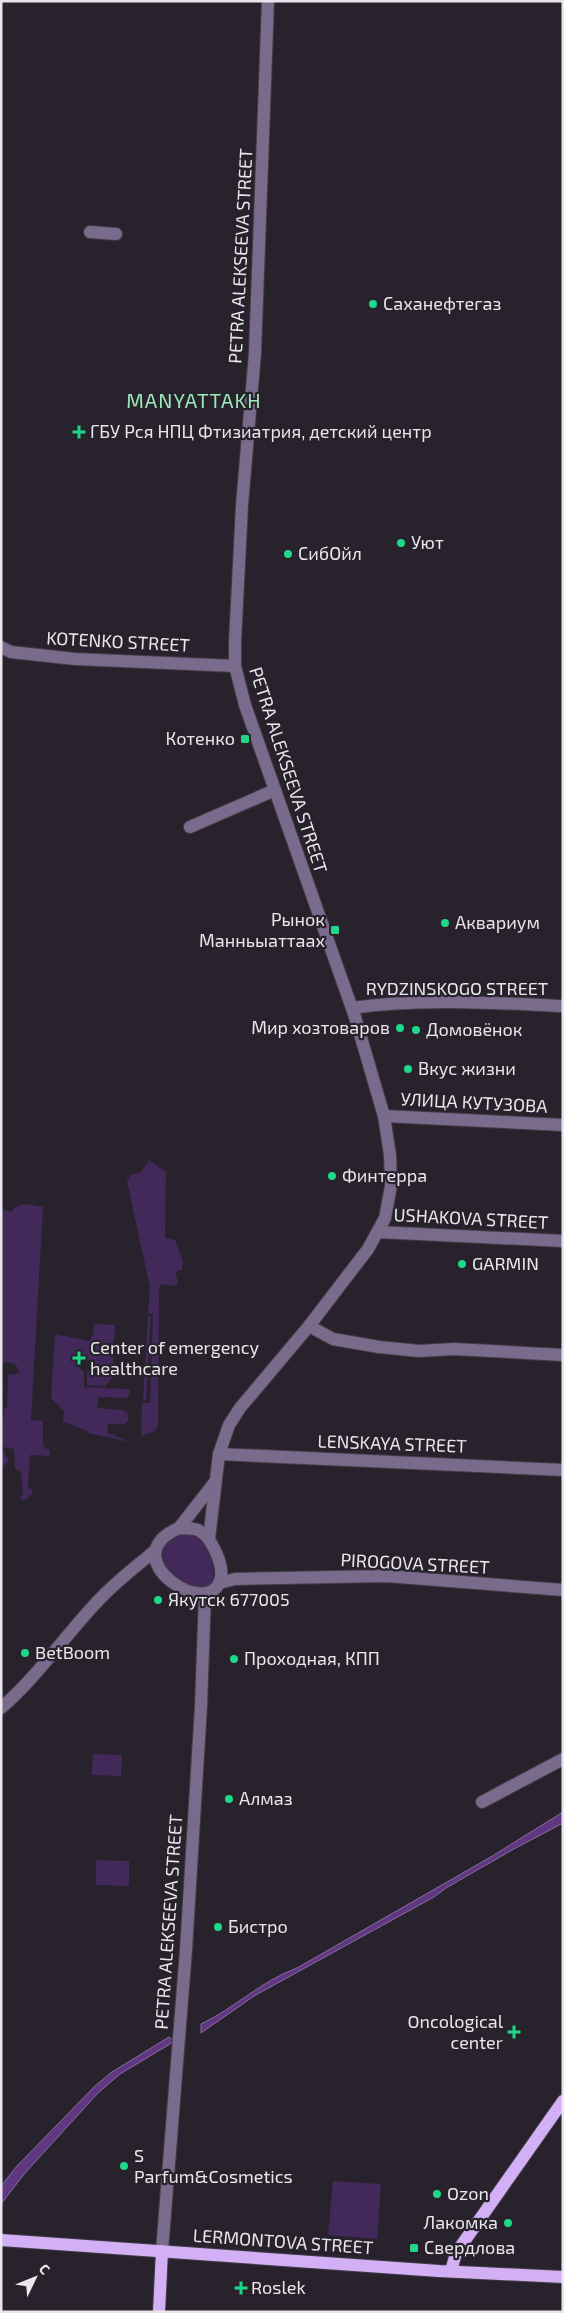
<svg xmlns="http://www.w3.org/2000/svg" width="564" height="2313" viewBox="0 0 564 2313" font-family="'Exo 2',sans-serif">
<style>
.green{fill:#43285a}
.water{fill:#603781;stroke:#896ca1}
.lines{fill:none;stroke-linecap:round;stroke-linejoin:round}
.minor-casing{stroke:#423d47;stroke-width:14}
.major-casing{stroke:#423d47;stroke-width:14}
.minor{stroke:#7a6a8c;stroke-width:12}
.major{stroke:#d3aff6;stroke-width:12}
.poi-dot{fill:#1fd887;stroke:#27222c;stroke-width:2}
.labels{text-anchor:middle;stroke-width:4.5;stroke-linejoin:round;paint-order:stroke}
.street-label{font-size:18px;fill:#e9e6ed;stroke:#27222c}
.poi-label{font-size:18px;fill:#e9e6ed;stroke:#27222c;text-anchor:start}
.quarter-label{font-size:20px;letter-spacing:1px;fill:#9ce9ba;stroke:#27222c}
</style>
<rect width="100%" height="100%" fill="#27222c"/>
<g class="green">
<polygon points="149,1160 166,1172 165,1238 175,1240 183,1262 182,1270 175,1272 178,1282 176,1286 161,1284 159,1291 158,1425 155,1431 141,1436 142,1403 150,1403 153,1314 148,1314 150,1287 127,1181 131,1175 141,1172"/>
<path d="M25 1204 43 1207 31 1420 43 1421V1446L50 1451 49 1456 30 1455 28 1488 32 1489V1495L24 1500 20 1498 23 1494 21 1472 15 1468 14 1449 2 1447 9 1462 1 1467V1419L4 1417V1409L7 1407 8 1374 13 1375 19 1372C17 1362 9 1362 1 1363V1209L11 1212 15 1207Z"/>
<polygon points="148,1316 151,1316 146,1400 143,1400"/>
<polygon points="94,1324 115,1325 112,1378 105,1386 87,1385 87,1372 93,1368 90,1360 80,1360 78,1367 84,1372 84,1387 127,1389 130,1391 130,1395 125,1398 99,1397 97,1408 122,1410 127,1413 129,1419 124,1424 107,1424 108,1433 130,1442 88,1433 86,1430 63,1422 64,1411 51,1398 55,1334 89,1341 94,1333"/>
<path d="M181 1534C188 1535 195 1535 200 1540 209 1548 220 1576 209 1585 191 1599 134 1553 181 1534Z"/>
<polygon points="93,1754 122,1755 121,1776 92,1775"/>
<polygon points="96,1860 129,1861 129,1886 96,1885"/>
<polygon points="333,2181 381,2184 377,2239 328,2235"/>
</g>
<g class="water">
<path d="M563 1812V1823L512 1850 446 1888 434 1897 254 1996 201 2033V2024C235 2008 261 1981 297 1968L489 1858Z"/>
<polygon points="169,2037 173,2040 170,2044 120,2074 98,2093 25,2173 1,2204 1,2186 17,2166 95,2086 112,2072"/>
</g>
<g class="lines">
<defs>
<g id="minor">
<polyline points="90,232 116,234"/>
<polyline points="1,647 11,652 75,659 235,666"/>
<polyline points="190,827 275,790"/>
<path d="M352 1008C421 998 493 1003 563 1006"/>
<polyline points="384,1116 563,1125"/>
<polyline points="378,1232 563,1241"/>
<polyline points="309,1326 333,1339 379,1347 419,1351 454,1349 563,1355"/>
<polyline points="219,1454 563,1470"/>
<path d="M179 1528C185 1528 192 1528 198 1530 211 1536 223 1563 221 1577 213 1624 110 1558 179 1528Z"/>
<polyline points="179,1528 215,1482"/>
<polyline points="209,1539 219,1454 229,1425 240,1408 309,1326 368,1249 385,1218 391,1186 390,1155 384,1116 355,1017 245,705 235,666 235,642 242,505 255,353 268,1"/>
<polyline points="219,1583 235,1579 386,1576 563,1590"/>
<path d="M1 1708C37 1677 64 1637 96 1603 114 1583 135 1567 156 1550"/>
<polyline points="482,1802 563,1759"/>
<polyline points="162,2251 186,1950 201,1706 205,1594"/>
</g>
<g id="major">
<polyline points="1,2240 439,2271 563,2277"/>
<polyline points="451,2271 456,2253 563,2101"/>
<polyline points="159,2312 162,2251"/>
</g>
</defs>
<use href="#minor" class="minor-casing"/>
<use href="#major" class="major-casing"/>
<use href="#minor" class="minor"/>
<use href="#major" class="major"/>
</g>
<g class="poi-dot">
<circle cx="373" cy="304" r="5"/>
<path d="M76.5 424.5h5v5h5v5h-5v5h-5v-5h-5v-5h5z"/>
<circle cx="401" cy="543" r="5"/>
<circle cx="288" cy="554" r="5"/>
<rect x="240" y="734" width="10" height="10" rx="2.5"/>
<circle cx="445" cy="923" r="5"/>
<rect x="330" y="925" width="10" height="10" rx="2.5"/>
<circle cx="400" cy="1028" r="5"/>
<circle cx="416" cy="1030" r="5"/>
<circle cx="408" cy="1069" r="5"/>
<circle cx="332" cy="1176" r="5"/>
<circle cx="462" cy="1264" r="5"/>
<path d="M76.5 1350.5h5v5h5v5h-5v5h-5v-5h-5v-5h5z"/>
<circle cx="158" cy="1600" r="5"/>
<circle cx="25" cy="1653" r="5"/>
<circle cx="234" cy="1659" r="5"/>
<circle cx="229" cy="1799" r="5"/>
<circle cx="218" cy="1927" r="5"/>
<path d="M511.5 2024.5h5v5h5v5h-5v5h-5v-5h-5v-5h5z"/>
<circle cx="124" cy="2166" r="5"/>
<circle cx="437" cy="2194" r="5"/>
<circle cx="508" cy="2223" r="5"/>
<rect x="409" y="2243" width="10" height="10" rx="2.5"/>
<path d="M238.5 2280.5h5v5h5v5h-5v5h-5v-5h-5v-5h5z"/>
</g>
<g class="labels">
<g class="street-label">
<text transform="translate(241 256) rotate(-87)" y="6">PETRA ALEKSEEVA STREET</text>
<text transform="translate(118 642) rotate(3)" y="6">KOTENKO STREET</text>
<text transform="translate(288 770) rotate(72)" y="6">PETRA ALEKSEEVA STREET</text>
<text x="457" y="995">RYDZINSKOGO STREET</text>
<text transform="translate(474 1103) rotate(3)" y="6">УЛИЦА КУТУЗОВА</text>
<text transform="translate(471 1219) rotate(3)" y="6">USHAKOVA STREET</text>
<text transform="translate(392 1444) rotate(2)" y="6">LENSKAYA STREET</text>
<text transform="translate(415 1564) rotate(3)" y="6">PIROGOVA STREET</text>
<text transform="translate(169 1922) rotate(-86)" y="6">PETRA ALEKSEEVA STREET</text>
<text transform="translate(283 2242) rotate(4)" y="6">LERMONTOVA STREET</text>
</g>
<g class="poi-label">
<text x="383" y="310">Саханефтегаз</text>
<text x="90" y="438">ГБУ Рся НПЦ Фтизиатрия, детский центр</text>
<text x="411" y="549">Уют</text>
<text x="298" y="560">СибОйл</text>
<text x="235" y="745" text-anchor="end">Котенко</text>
<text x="325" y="926" text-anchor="end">Рынок<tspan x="325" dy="21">Манньыаттаах</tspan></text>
<text x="455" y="929">Аквариум</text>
<text x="390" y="1034" text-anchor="end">Мир хозтоваров</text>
<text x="426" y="1036">Домовёнок</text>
<text x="418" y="1075">Вкус жизни</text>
<text x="342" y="1182">Финтерра</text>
<text x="472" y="1270">GARMIN</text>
<text x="90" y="1354">Center of emergency<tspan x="90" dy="21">healthcare</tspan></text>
<text x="168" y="1606">Якутск 677005</text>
<text x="35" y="1659">BetBoom</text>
<text x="244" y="1665">Проходная, КПП</text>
<text x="239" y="1805">Алмаз</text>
<text x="228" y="1933">Бистро</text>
<text x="503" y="2028" text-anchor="end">Oncological<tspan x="503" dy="21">center</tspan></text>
<text x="134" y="2162">S<tspan x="134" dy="21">Parfum&amp;Cosmetics</tspan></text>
<text x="447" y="2200">Ozon</text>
<text x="498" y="2229" text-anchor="end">Лакомка</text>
<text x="424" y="2254">Свердлова</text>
<text x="251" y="2294">Roslek</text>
</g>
<g class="quarter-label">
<text x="194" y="408">MANYATTAKH</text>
</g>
</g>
<rect width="564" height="2313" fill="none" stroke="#e9e6ed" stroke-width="5"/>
<g transform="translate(35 2278) rotate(47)" stroke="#27222c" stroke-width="4" paint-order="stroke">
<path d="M0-4L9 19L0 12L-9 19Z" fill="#e9e6ed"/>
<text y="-8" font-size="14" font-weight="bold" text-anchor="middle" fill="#e9e6ed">С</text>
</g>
</svg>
